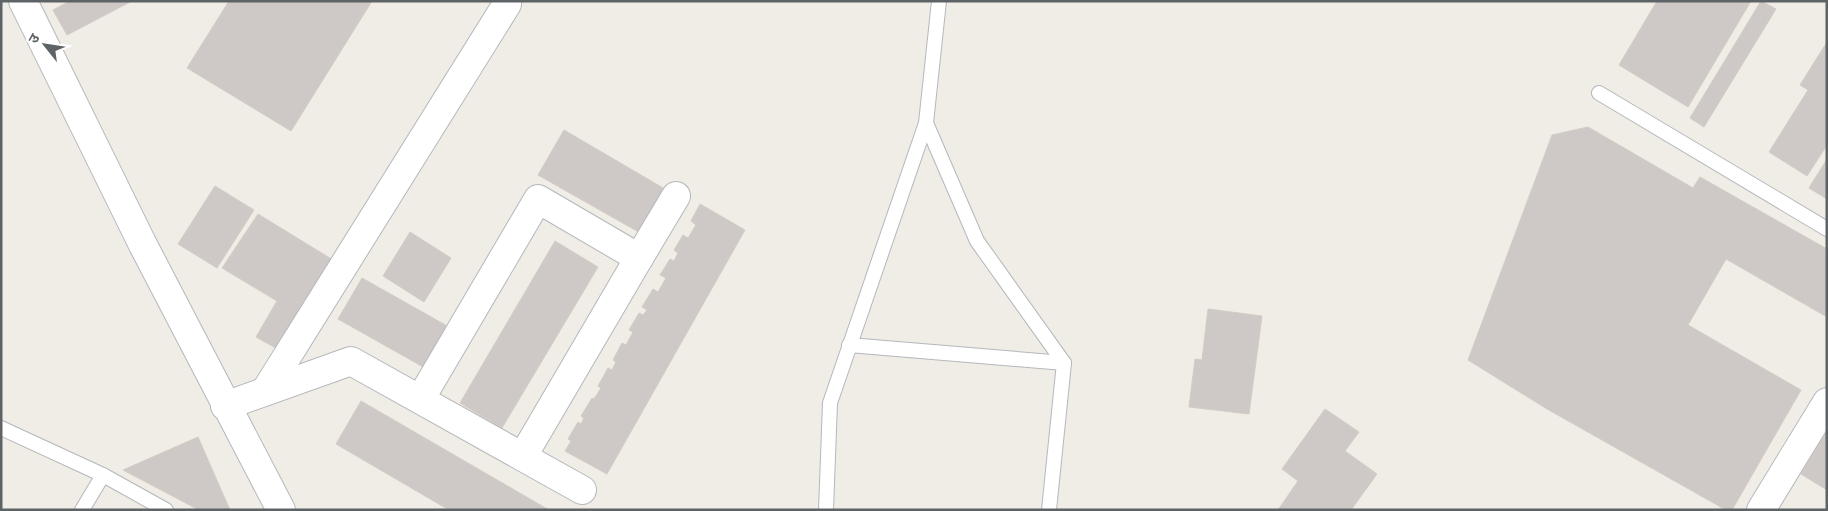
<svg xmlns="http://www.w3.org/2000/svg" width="1828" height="511" viewBox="0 0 1828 511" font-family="Arial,'Noto Sans Devanagari',sans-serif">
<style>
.building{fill:#cec9c6;stroke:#d4ccc5}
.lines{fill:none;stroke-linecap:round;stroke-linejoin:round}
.service-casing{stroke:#b4b8bb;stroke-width:16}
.minor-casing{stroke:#b4b8bb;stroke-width:30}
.tertiary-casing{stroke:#b4b8bb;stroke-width:30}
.service{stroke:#fff;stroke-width:14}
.minor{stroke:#fff;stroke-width:28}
.tertiary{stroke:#fff;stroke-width:28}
</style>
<rect width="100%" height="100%" fill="#f0ece6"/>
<g class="building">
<polygon points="70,1 132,1 67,35 53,10"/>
<polygon points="229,1 372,1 291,131 187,68"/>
<polygon points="1657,1 1751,1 1688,107 1619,65"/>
<polygon points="1761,1 1776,9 1704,127 1690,118"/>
<polygon points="1827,42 1827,145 1807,176 1769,152 1808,90 1800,85"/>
<polygon points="1588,127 1693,188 1700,177 1827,249 1827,317 1726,259 1688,325 1801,390 1732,510 1726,510 1547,409 1468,360 1552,135"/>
<polygon points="564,130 670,192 644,235 538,175"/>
<polygon points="1827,159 1827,199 1809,188"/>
<polygon points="215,186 254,210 217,268 178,244"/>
<polygon points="700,204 745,230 607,474 565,451 571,441 568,439 578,422 581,424 584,418 581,416 592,398 594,399 601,388 598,386 608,368 612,370 616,362 613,360 622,343 626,345 633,332 629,330 639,313 643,315 647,310 642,307 653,289 658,292 666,278 660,275 670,259 674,261 678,253 674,250 683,235 688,238 696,225 691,221"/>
<polygon points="258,214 338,263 283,352 256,337 277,301 222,268"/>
<polygon points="410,232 451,258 424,302 383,276"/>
<polygon points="555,241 598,267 502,428 460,403"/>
<polygon points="362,278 449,327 425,368 338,319"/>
<polygon points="1208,309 1262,316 1249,414 1189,407 1195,359 1202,360"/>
<polygon points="361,401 549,510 449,510 336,444"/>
<polygon points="1325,409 1359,432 1345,451 1377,474 1351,510 1278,510 1298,481 1282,469"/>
<polygon points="1827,431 1827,490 1801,474"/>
<polygon points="198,437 230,510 199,510 123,470"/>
</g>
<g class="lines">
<defs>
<g id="service">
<polyline points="1599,93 1827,229"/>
<polyline points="926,123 977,241 1064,363 1049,510"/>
<polyline points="849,345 1064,363"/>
<polyline points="1,428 103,475 166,510"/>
<polyline points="82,510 103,475"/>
<polyline points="826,510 830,403 926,123 939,1"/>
</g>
<g id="minor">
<polyline points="639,258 676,196"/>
<polyline points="266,390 507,4"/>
<polyline points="421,398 538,199 639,258 523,456"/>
<polyline points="225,406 351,361 582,490"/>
<polyline points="1761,510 1827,402"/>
</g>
<polyline id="tertiary" points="23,1 142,243 281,510"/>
</defs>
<use href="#service" class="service-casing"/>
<use href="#minor" class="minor-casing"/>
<use href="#tertiary" class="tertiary-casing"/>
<use href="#service" class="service"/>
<use href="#minor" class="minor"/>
<use href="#tertiary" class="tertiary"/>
</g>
<rect width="1828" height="511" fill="none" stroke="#5e6366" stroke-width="5"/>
<g transform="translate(45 45) rotate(300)" stroke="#ffffff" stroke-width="4" paint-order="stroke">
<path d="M0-4L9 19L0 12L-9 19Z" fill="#5e6366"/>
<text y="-8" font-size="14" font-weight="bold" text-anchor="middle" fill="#5e6366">उ</text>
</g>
</svg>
